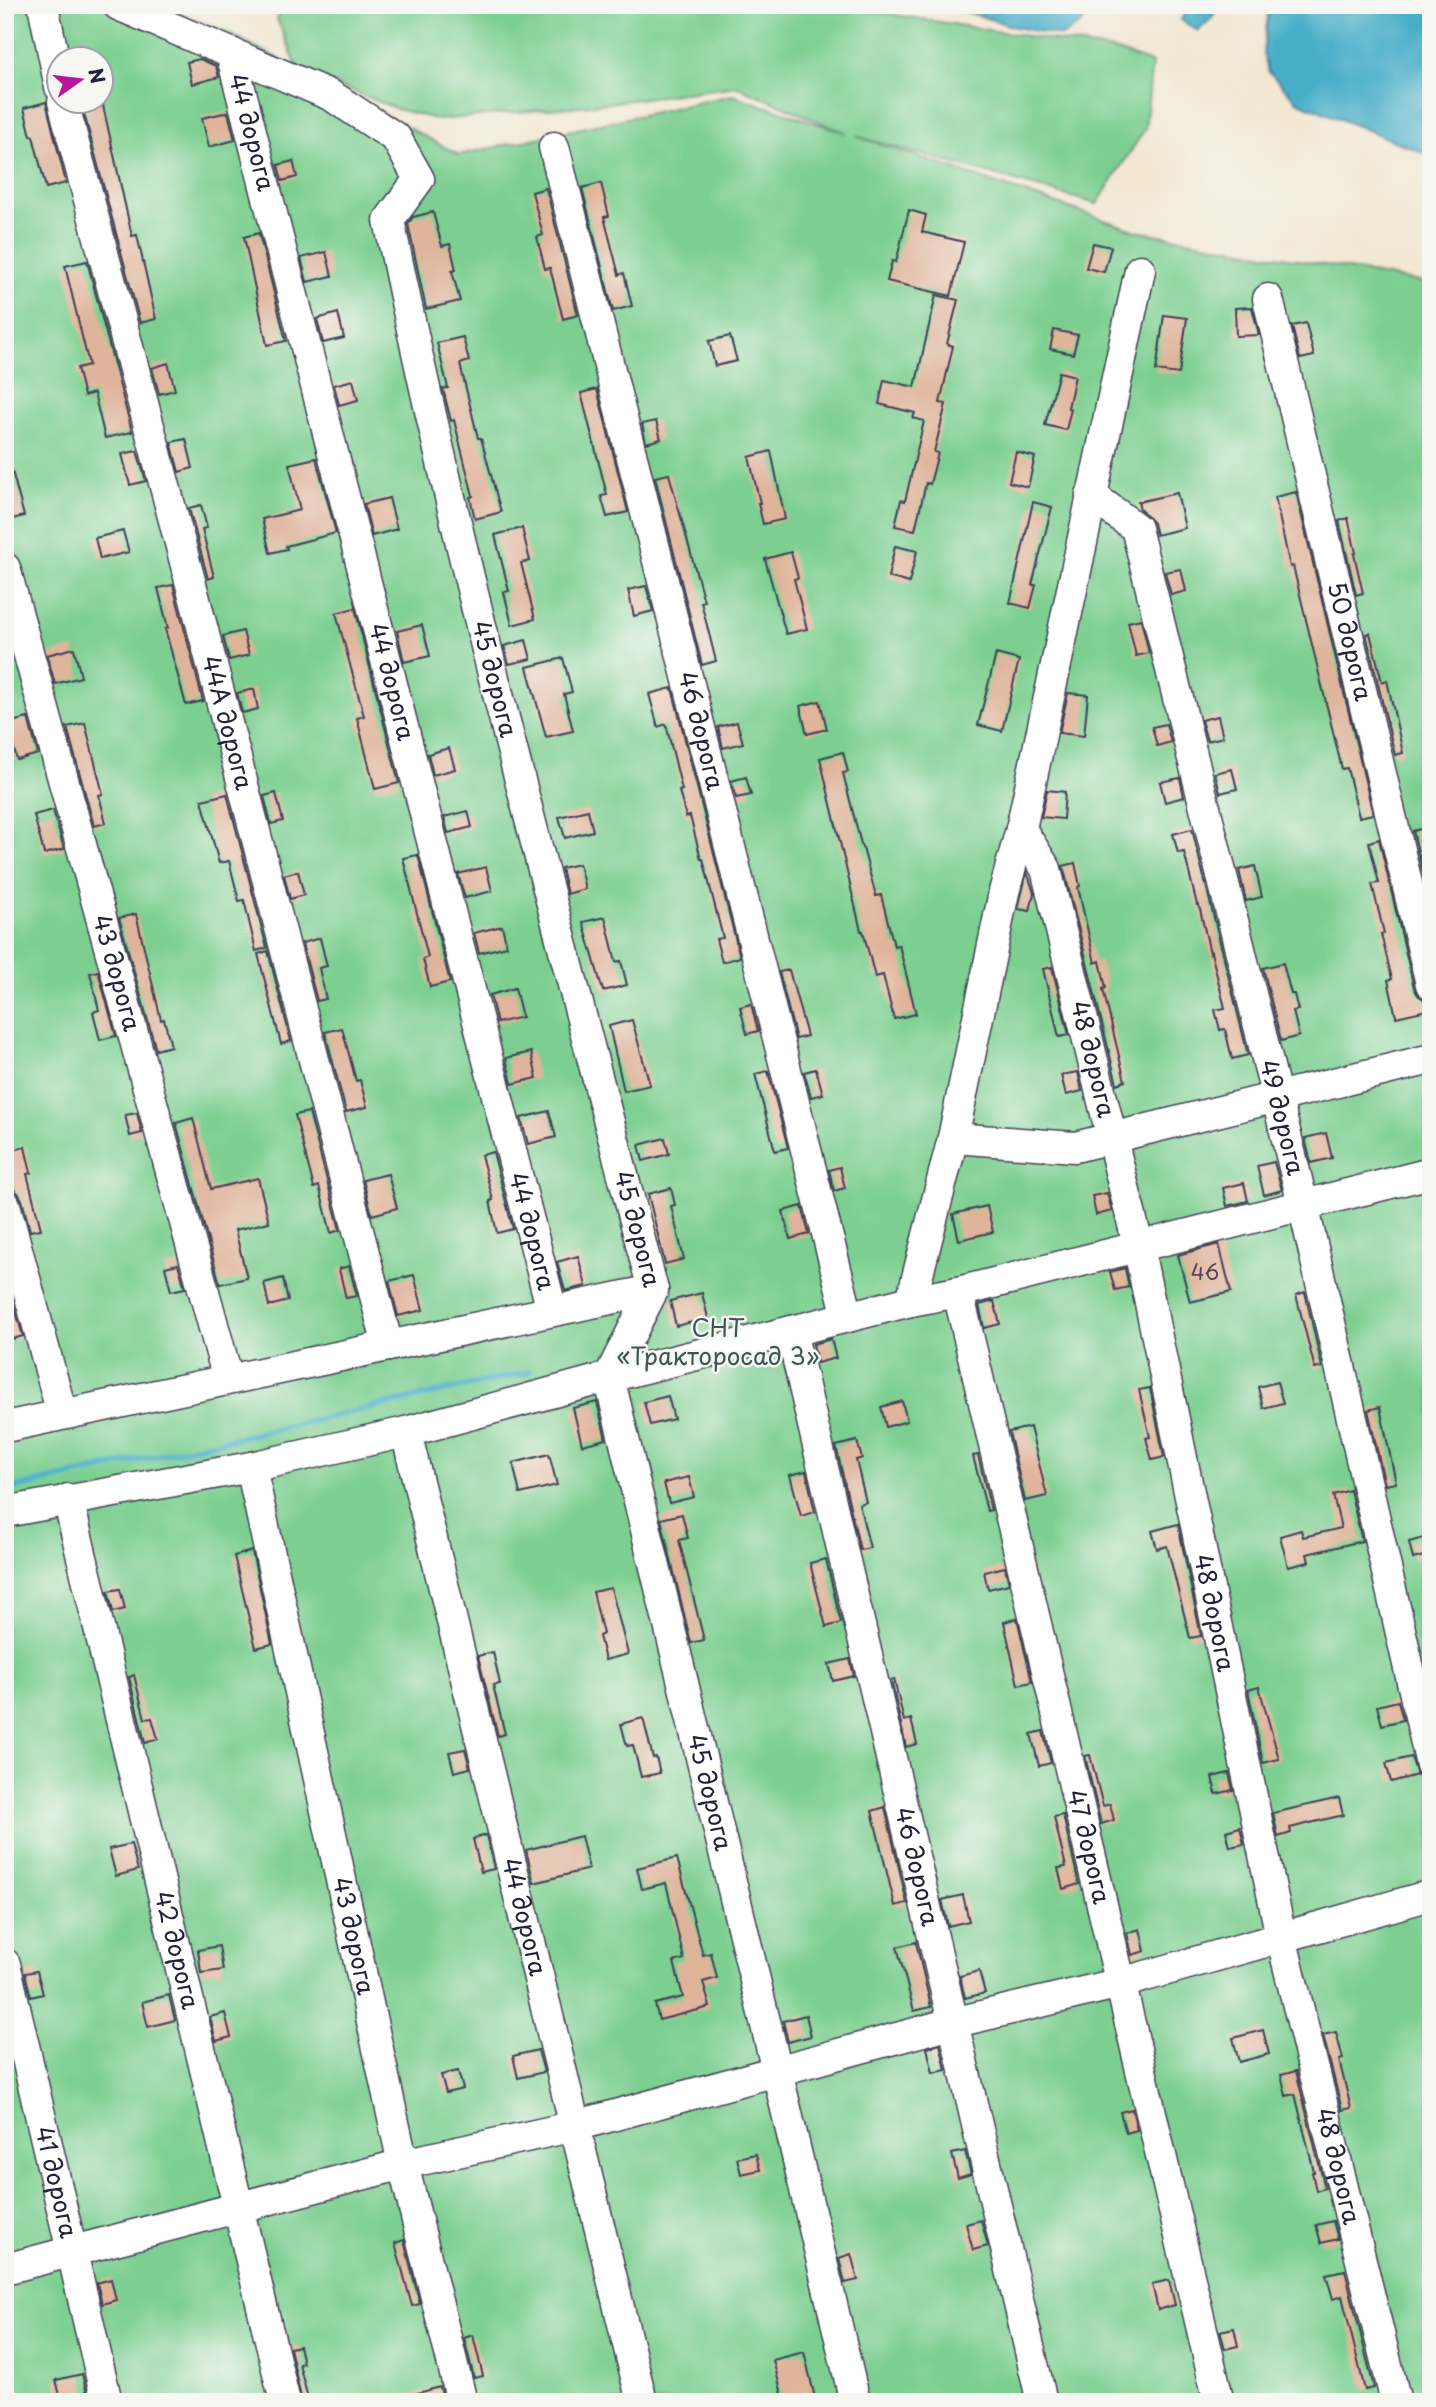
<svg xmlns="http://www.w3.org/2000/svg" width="1436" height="2407" viewBox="0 0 1436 2407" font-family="'Playpen Sans',sans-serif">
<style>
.green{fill:#7ccf91;stroke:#4f7866;stroke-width:2;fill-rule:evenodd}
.water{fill:#4aafc9;stroke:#366882;stroke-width:2}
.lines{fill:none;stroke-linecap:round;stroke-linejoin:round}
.stream{stroke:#4aafc9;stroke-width:6}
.building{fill:#e0b49b}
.minor-casing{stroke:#414052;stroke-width:33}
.minor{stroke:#fff;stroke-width:30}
.labels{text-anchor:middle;stroke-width:5;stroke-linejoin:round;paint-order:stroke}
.number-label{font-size:21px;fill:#524653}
.street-label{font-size:24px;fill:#22223b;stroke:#f6f6f2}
.park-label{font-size:24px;fill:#3d5655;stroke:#f6f6f2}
</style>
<rect width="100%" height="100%" fill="#f6f6f2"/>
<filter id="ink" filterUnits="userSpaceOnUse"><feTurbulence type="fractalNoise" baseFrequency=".0143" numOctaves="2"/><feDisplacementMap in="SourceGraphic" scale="14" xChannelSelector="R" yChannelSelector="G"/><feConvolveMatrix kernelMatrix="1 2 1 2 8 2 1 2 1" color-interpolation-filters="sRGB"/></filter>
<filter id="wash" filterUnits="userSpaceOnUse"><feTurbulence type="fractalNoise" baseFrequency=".00686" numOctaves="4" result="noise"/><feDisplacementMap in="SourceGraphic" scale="28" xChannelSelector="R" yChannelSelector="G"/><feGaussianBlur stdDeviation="1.57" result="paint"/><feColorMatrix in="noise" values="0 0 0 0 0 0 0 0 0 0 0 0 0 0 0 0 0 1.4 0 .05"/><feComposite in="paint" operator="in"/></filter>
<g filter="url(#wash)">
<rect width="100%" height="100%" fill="#f3e7d2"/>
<path class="green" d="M5 5H157L229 33 298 69 277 19 281 5H853L871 11 1114 50 1152 63 1145 129 1097 204 856 136 1137 231 1431 284V2402H5ZM60 60H102V102H60ZM309 74 397 109 439 120 600 104 737 86 846 133 732 95 459 155Z"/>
<g class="water">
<polygon points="944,5 1093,5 1082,23 1062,36 1015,27"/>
<polygon points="1191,5 1218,5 1212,18 1198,31 1181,20"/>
<polygon points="1261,5 1431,5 1431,156 1298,102 1268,71 1263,52 1268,15"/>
</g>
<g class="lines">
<polyline class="stream" points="5,1490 529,1372"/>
</g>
<g id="blocks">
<g class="building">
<polygon points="200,59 216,66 219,77 192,84 187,62"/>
<polygon points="102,101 132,236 137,235 156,319 140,323 81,102"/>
<polygon points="46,102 66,183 46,188 33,136 31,136 24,108"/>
<polygon points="228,112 235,140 209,147 202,118"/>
<polygon points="293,161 297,177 282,181 278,165"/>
<polygon points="601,183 609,216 604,217 619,275 624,273 632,306 613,311 582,188"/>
<polygon points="546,188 578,315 563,319 550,268 545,269 537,237 543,235 532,192"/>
<polygon points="909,210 926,215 922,232 964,242 951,296 887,281 892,261 896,262"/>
<polygon points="433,212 442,246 450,244 456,270 452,271 460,301 426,309 408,224 413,217"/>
<polygon points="259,233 286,341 267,345 244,237"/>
<polygon points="1093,243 1111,247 1104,272 1086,268"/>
<polygon points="326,252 332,276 307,282 301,258"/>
<polygon points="87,261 132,432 105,438 94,393 84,396 77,368 89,365 65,266"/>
<polygon points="936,295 958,300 947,344 953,346 940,403 946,404 934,452 938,453 930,484 926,483 915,530 895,526 901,500 905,501 924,421 913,418 915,413 879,404 884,380 915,387"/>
<polygon points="1252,307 1259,335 1236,336 1235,308"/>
<polygon points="338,313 344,338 323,343 317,319"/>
<polygon points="1164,315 1187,318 1179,374 1156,371"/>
<polygon points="1306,323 1314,356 1300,359 1292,326"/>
<polygon points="1054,330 1078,335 1073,354 1050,349"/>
<polygon points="730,336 737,361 715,366 709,341"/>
<polygon points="463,337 469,361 460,364 478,438 481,438 501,512 475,519 470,497 473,496 454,420 451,421 443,389 448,388 437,343"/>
<polygon points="168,363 175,390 159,394 152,368"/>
<polygon points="1059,372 1075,376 1068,408 1071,409 1066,430 1045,425"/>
<polygon points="353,380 358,400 339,405 334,385"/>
<polygon points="597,389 628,512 607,517 601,496 607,495 581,393"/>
<polygon points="656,421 661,439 646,443 642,424"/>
<polygon points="186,439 193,468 179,472 171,442"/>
<polygon points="137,451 146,481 130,485 122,454"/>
<polygon points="771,451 785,519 763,524 758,503 760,503 749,457"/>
<polygon points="1016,452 1035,457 1028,487 1009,482"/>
<polygon points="316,458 336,533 286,546 287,549 270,553 262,519 300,510 289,464"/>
<polygon points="5,467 11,467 24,516 5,521"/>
<polygon points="669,474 704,601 701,602 716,661 702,665 655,477"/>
<polygon points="1296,492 1373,814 1359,817 1347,768 1342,769 1293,566 1290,567 1275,497"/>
<polygon points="1177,493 1185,528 1156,535 1153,523 1140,509 1138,502"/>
<polygon points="389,498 397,529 372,536 364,504"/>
<polygon points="1033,502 1052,507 1032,585 1036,585 1030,608 1010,603"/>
<polygon points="201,505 207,528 202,529 214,577 208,579 189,508"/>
<polygon points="1348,518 1356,553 1354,554 1363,593 1356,595 1339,521"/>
<polygon points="522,528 530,561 521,563 535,619 512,625 504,592 509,591 495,535"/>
<polygon points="123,531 129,552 100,559 95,538"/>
<polygon points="895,546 917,551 909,583 888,577"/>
<polygon points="791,552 798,578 794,579 807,629 786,634 765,559"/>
<polygon points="1181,569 1186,591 1171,595 1165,572"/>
<polygon points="173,585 203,701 186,705 165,629 168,628 158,588"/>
<polygon points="646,586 653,611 634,616 628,590"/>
<polygon points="355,608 399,783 375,789 357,718 364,716 336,613"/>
<polygon points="1141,619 1149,653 1136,656 1128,622"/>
<polygon points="422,625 430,656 404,662 397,631"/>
<polygon points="243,631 249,655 229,660 223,636"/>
<polygon points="1370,633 1382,682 1387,680 1403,753 1395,755 1366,634"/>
<polygon points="526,640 531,659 509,664 504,646"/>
<polygon points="74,648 81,677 55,684 47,655"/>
<polygon points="996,654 1019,660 1002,731 978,725"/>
<polygon points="563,658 572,692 564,694 573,731 546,737 527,667"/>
<polygon points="672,688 740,957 722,962 716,939 723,938 703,859 701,859 690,816 686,817 679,791 682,790 666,724 658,727 649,694"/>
<polygon points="254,689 258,709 242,713 237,693"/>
<polygon points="1068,693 1088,695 1084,736 1059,733"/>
<polygon points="820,701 827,729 807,734 800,706"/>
<polygon points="1218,716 1223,737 1207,741 1201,720"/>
<polygon points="28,718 38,754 17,760 7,723"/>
<polygon points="737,722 743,743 723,748 718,727"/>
<polygon points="85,723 103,794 99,795 106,823 94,826 67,727"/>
<polygon points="1166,724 1171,742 1157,746 1152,727"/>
<polygon points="449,748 455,769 433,775 428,754"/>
<polygon points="843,752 848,772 843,773 862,848 863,848 876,896 881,895 894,946 899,945 916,1014 894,1019 883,975 875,977 863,931 861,931 820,758"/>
<polygon points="1232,769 1237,789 1220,793 1215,773"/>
<polygon points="746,777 751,795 736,798 731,781"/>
<polygon points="1180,778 1184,797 1165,802 1160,782"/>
<polygon points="1047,790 1065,792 1063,819 1041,817"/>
<polygon points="276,793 283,821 271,824 264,796"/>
<polygon points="227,794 267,948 256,951 244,900 239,901 229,861 219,863 202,800"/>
<polygon points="53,810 64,849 44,854 34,815"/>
<polygon points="588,810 593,831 565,838 559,817"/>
<polygon points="468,811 472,827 448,833 444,817"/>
<polygon points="1428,827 1431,839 1431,907 1413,831"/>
<polygon points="1192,829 1248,1055 1232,1059 1225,1029 1220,1030 1215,1010 1225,1008 1211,952 1210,953 1199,905 1197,905 1184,852 1178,853 1173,834"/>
<polygon points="1379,839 1414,988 1418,995 1425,1000 1427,1010 1396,1017 1388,980 1392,979 1381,934 1384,933 1372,884 1379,883 1369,842"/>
<polygon points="418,855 450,982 430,987 423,959 428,957 403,858"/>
<polygon points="1075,863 1080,886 1078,887 1095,963 1100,961 1106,988 1103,989 1125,1081 1117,1084 1063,866"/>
<polygon points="579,864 585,889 567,894 561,868"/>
<polygon points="1255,866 1262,897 1246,901 1239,870"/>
<polygon points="486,867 492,891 465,898 458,874"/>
<polygon points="298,871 304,895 290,899 284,875"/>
<polygon points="1027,872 1034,893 1030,911 1018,909"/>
<polygon points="136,914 161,1020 164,1019 171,1046 156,1050 119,918"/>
<polygon points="605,917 616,962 621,961 627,985 603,991 583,922"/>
<polygon points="502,926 507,946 479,953 474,933"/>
<polygon points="320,938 327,966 319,968 326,999 317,1001 302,943"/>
<polygon points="268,951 291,1041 281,1044 258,954"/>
<polygon points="1283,963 1291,994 1294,994 1298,1010 1293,1011 1299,1036 1281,1041 1263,968"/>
<polygon points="1052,967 1069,1035 1059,1037 1043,969"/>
<polygon points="789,970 807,1036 796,1039 779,972"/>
<polygon points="98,971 116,1036 100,1040 93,1012 99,1010 90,973"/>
<polygon points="515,988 522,1017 497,1023 490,995"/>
<polygon points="751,1004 758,1031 747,1034 740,1007"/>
<polygon points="632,1020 650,1085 624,1091 609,1026"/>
<polygon points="342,1028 356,1081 360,1080 367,1107 346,1112 325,1032"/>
<polygon points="531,1052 537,1078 512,1084 506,1058"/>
<polygon points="816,1069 823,1094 811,1097 804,1072"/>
<polygon points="768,1071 788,1148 775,1151 755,1074"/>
<polygon points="1078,1072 1082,1091 1066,1095 1061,1075"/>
<polygon points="549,1111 556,1137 528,1144 521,1118"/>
<polygon points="309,1112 340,1230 331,1233 319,1186 314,1188 295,1115"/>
<polygon points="137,1113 142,1133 130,1136 125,1115"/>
<polygon points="193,1118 211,1189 258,1178 269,1222 235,1230 247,1278 220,1284 176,1123"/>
<polygon points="1326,1133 1332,1158 1311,1163 1305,1138"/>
<polygon points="665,1138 669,1154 643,1161 639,1145"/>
<polygon points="25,1147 31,1173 27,1174 41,1229 30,1231 22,1200 18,1193 12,1189 14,1189 5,1155 5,1152"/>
<polygon points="493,1152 513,1229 497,1233 490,1201 493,1200 481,1155"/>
<polygon points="1274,1162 1282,1190 1264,1195 1257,1166"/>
<polygon points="840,1167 845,1188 834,1191 829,1170"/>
<polygon points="388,1174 397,1208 372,1215 363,1180"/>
<polygon points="1244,1183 1248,1201 1227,1206 1223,1188"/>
<polygon points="671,1188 675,1205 671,1206 684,1259 665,1264 648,1194"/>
<polygon points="1107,1193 1112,1211 1096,1215 1092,1196"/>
<polygon points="802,1206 809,1234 790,1239 783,1211"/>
<polygon points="987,1206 993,1232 959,1240 953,1214"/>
<polygon points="1219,1244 1231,1292 1190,1302 1178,1255"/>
<polygon points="578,1256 586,1286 565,1291 557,1262"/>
<polygon points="178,1264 185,1288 171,1291 165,1267"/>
<polygon points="349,1266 357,1296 346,1298 339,1269"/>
<polygon points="1125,1268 1129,1287 1115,1290 1110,1272"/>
<polygon points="5,1274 23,1336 5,1341"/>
<polygon points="414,1275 423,1310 398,1316 389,1281"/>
<polygon points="283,1278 288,1301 269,1306 264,1283"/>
<polygon points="1305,1292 1322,1367 1315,1369 1296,1295"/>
<polygon points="702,1293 708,1318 676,1326 670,1301"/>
<polygon points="994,1301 1000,1324 984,1328 979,1305"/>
<polygon points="831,1339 836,1358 817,1363 813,1344"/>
<polygon points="1277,1382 1283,1403 1263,1408 1258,1387"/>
<polygon points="1150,1388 1164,1457 1152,1460 1146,1438 1150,1437 1139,1390"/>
<polygon points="668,1396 674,1419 650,1425 644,1402"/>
<polygon points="902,1401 907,1421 886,1427 881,1407"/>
<polygon points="597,1402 606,1439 582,1445 573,1408"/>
<polygon points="1380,1407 1396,1483 1385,1485 1368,1410"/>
<polygon points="1030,1427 1047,1496 1025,1501 1009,1432"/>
<polygon points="857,1441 862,1458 856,1460 866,1502 859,1504 870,1548 860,1550 836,1446"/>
<polygon points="549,1454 557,1485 520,1494 513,1463"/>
<polygon points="978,1455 991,1510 987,1511 973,1456"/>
<polygon points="806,1471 815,1512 801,1516 790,1475"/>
<polygon points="689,1477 694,1497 669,1503 664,1483"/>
<polygon points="1350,1490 1362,1541 1307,1554 1309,1562 1288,1567 1280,1536 1301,1530 1303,1537 1341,1528 1333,1495"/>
<polygon points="682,1514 688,1538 679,1540 704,1640 691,1643 661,1519"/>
<polygon points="1178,1524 1201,1636 1190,1638 1167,1546 1157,1549 1152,1531"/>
<polygon points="1431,1536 1431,1554 1413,1559 1409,1542"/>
<polygon points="252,1551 272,1644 256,1648 234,1556"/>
<polygon points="826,1559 841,1623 826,1627 810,1563"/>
<polygon points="1005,1567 1009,1584 988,1589 984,1572"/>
<polygon points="611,1588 628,1654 605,1660 599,1636 603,1634 593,1592"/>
<polygon points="120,1589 125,1609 113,1612 108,1591"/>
<polygon points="1017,1618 1032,1682 1018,1685 1004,1622"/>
<polygon points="493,1652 500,1684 493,1685 505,1734 498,1736 478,1656"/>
<polygon points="850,1659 854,1676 833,1681 829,1664"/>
<polygon points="134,1675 145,1719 152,1718 158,1739 145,1743 129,1677"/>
<polygon points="894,1679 904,1721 911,1719 917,1744 906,1747 891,1680"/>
<polygon points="1259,1687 1279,1759 1263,1763 1248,1690"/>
<polygon points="1398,1701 1403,1720 1382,1725 1377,1706"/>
<polygon points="643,1718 653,1758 656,1757 660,1773 641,1777 633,1745 627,1746 621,1724"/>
<polygon points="1043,1731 1051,1763 1039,1766 1031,1734"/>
<polygon points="465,1749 470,1768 454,1772 449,1752"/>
<polygon points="1090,1755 1103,1806 1110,1804 1114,1820 1101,1824 1085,1756"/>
<polygon points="1411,1757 1417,1775 1391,1782 1386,1763"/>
<polygon points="1229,1773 1233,1790 1216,1794 1212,1777"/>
<polygon points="1339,1798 1343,1815 1290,1828 1291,1833 1278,1837 1273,1813"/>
<polygon points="885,1807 907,1903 895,1906 872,1811"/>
<polygon points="1063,1815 1079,1884 1063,1889 1058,1868 1066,1867 1054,1817"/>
<polygon points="1240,1827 1244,1844 1230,1847 1226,1831"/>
<polygon points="486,1835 494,1869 481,1872 473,1839"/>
<polygon points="581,1836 589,1869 534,1883 526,1850"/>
<polygon points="131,1844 138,1870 116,1876 109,1849"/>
<polygon points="677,1858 703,1955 711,1953 717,1978 703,1982 710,2007 659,2020 655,2004 683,1997 674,1962 684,1959 666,1883 642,1889 637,1868"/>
<polygon points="963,1895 969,1921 948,1926 942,1900"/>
<polygon points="1140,1929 1145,1951 1132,1955 1127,1933"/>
<polygon points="916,1942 931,2007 914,2011 897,1947"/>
<polygon points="219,1946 223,1970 201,1973 198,1950"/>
<polygon points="37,1971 43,1994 31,1997 25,1973"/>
<polygon points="979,1971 985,1993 965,1998 960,1976"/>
<polygon points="169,1995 175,2020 148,2027 142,2002"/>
<polygon points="225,2013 231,2037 216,2041 210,2017"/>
<polygon points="806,2015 811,2036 788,2042 783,2021"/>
<polygon points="1263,2030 1269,2054 1239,2062 1233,2038"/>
<polygon points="1336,2032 1343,2059 1339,2060 1351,2108 1342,2110 1323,2035"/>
<polygon points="940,2044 946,2070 933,2073 927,2048"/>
<polygon points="538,2050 544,2072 518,2078 513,2056"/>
<polygon points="458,2071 463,2089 446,2093 441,2075"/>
<polygon points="1296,2071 1325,2188 1316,2191 1312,2172 1314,2172 1295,2094 1286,2096 1281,2075"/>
<polygon points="1132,2109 1137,2130 1126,2133 1120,2112"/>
<polygon points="965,2151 971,2174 958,2178 952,2154"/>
<polygon points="756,2154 760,2170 741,2174 737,2158"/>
<polygon points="981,2220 988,2246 973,2250 966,2224"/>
<polygon points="1333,2221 1338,2239 1321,2243 1316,2225"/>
<polygon points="404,2240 420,2304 412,2306 395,2243"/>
<polygon points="851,2254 858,2280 845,2283 839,2258"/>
<polygon points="1345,2270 1374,2388 1365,2390 1342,2296 1333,2299 1326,2274"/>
<polygon points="111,2279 116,2300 102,2304 97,2283"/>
<polygon points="1169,2280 1175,2305 1158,2310 1152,2284"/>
<polygon points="1234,2328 1238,2346 1225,2349 1220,2331"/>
<polygon points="473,2335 483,2376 474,2378 464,2338"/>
<polygon points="299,2346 303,2363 299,2364 309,2402 302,2402 290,2348"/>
<polygon points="804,2352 816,2402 784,2402 773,2360"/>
<polygon points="82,2374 87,2393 61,2399 56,2380"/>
<polygon points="440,2387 444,2402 408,2402 407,2396"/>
</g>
</g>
</g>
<g filter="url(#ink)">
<use href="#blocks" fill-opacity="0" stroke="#414052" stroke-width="2"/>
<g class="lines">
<defs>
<g id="minor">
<polyline points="43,5 60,87"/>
<path id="s1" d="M118 5 332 96 396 138 419 179 389 220C462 580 561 935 653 1290L609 1377 777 2071 855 2402"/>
<path id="s2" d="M231 53 552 1311"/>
<path id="s3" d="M63 102 197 607 388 1346"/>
<path id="s4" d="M554 147 848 1317"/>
<path id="s5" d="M1268 299 1431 984"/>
<path id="s6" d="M1091 495 1136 528 1303 1204 1431 1765"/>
<path id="s7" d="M5 568 228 1379"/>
<path id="s8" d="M1021 829 1046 869 1138 1245 1281 1937 1396 2402"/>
<polyline points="953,1138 1075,1147 1431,1059"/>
<polyline points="5,1205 62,1414"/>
<path id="s9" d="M958 1292 1219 2402"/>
<polyline points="911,1301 953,1138 1004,892 1021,829 1140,270"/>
<path id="s10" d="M791 1331 1042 2402"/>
<polyline points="5,1427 653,1290"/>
<path id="s11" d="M406 1432 642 2402"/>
<path id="s12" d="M251 1467 403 2164 462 2402"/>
<path id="s13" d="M68 1499 285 2402"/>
<polyline points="5,1512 251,1467 406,1432 609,1377 911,1301 958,1292 1431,1173"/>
<path id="s14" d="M5 1964 107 2402"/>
<polyline points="5,2269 403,2164 575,2126 952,2023 1121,1983 1431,1895"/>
</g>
</defs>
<use href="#minor" class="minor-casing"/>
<use href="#minor" class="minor"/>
</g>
</g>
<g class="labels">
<g class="number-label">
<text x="1205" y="1280">46</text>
</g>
<g class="street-label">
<text dy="8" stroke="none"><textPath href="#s2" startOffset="82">44 дорога</textPath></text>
<text dy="8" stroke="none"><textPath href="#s5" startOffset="352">50 дорога</textPath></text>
<text dy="8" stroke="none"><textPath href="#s1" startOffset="878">45 дорога</textPath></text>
<text dy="8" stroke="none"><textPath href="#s2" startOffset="649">44 дорога</textPath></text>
<text dy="8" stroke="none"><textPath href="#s3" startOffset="642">44А дорога</textPath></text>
<text dy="8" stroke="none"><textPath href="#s4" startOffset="602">46 дорога</textPath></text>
<text dy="8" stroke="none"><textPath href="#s7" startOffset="420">43 дорога</textPath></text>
<text dy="8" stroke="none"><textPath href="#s8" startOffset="243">48 дорога</textPath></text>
<text dy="8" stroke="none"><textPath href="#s6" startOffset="663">49 дорога</textPath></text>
<text dy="8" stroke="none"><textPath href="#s1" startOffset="1446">45 дорога</textPath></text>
<text dy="8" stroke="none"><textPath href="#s2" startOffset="1216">44 дорога</textPath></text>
<text dy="8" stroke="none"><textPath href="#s8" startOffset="810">48 дорога</textPath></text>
<text dy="8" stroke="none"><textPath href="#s1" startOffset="2034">45 дорога</textPath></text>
<text dy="8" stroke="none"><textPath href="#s9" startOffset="570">47 дорога</textPath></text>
<text dy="8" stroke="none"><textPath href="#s10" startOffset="550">46 дорога</textPath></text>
<text dy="8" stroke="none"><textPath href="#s11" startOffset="499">44 дорога</textPath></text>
<text dy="8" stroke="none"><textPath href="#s12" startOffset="480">43 дорога</textPath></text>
<text dy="8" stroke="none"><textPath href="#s13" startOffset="464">42 дорога</textPath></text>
<text dy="8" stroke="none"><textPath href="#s8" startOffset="1377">48 дорога</textPath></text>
<text dy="8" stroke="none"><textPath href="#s14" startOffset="224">41 дорога</textPath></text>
</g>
<g class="park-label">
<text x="718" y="1337">СНТ<tspan x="718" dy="28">«Тракторосад 3»</tspan></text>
</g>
</g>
<rect width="1436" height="2407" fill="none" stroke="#f6f6f2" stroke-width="28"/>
<g transform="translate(80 80) rotate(76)"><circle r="33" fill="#f6f6f2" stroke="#a1a1a9" stroke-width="2"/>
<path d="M0-5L12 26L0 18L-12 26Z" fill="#b5179e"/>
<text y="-10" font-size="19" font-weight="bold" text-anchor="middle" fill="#22223b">N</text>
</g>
</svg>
